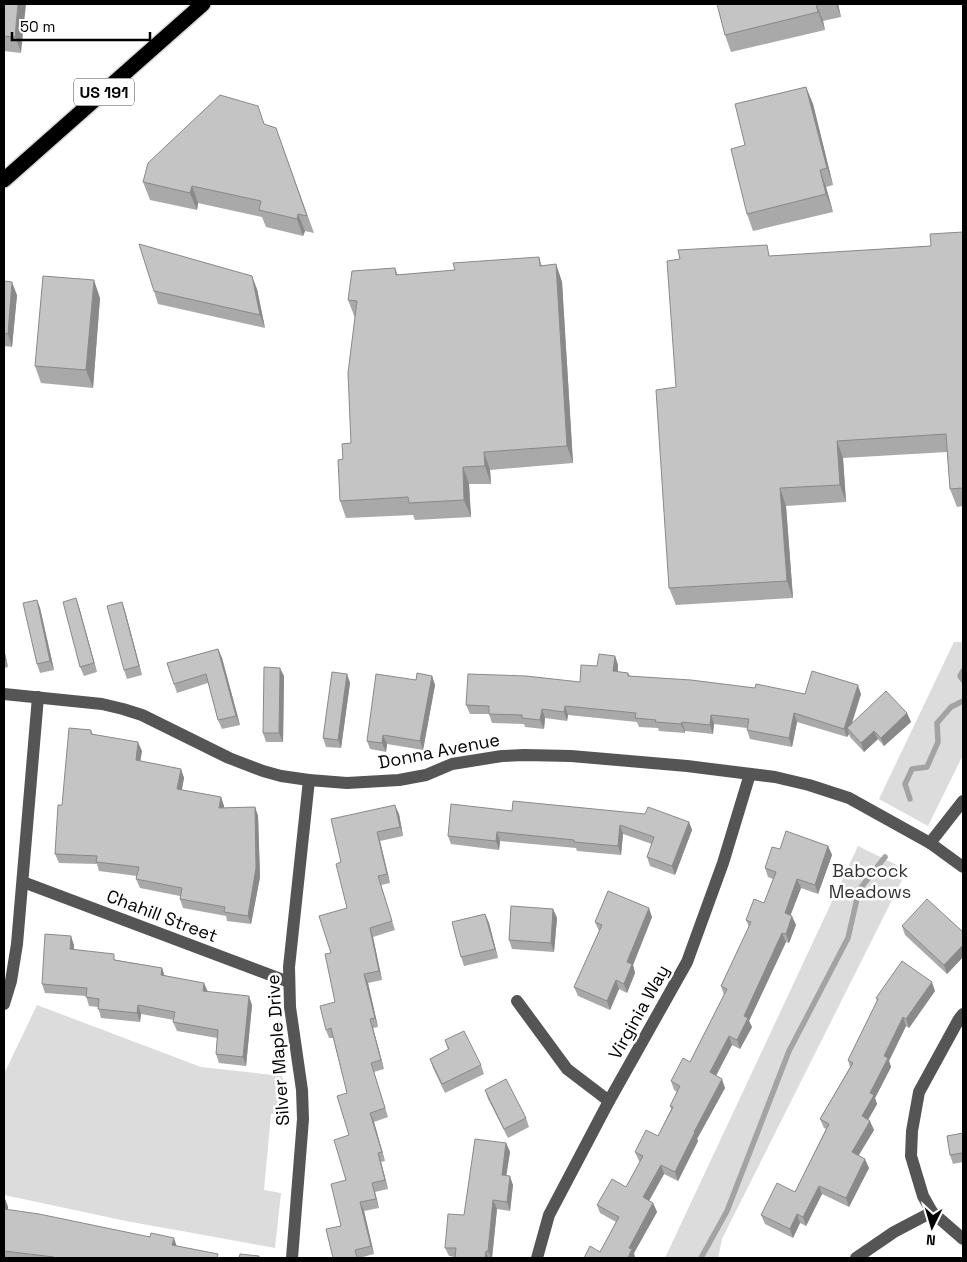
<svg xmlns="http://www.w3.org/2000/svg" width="967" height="1262" viewBox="0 0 967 1262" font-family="'Space Grotesk',sans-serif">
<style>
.green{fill:#dcdcdc}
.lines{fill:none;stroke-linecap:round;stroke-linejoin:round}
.stream{stroke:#a3a3a3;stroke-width:5.5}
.highway-casing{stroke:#dbdbdb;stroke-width:18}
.minor{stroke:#555;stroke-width:12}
.highway{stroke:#000;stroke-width:15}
.wall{fill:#a9a9a9}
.shaded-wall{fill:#898989}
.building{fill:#c4c4c4;stroke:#898989}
.labels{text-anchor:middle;stroke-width:5;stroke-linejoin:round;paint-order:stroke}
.shield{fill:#fff;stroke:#4c4c4c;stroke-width:1}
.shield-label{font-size:16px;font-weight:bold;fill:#000}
.street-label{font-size:18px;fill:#000;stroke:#fff}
.park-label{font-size:18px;fill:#333;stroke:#fff}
</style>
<rect width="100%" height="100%" fill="#fff"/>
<g class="green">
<polygon points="954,642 963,642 963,755 928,826 879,799"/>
<polygon points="858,846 907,870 722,1239 718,1258 665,1258"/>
<polygon points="37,1005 201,1067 282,1076 288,1101 287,1113 271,1114 264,1190 281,1193 275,1248 126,1221 4,1195 4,1074"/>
</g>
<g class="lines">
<g class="stream">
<polyline points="963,671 960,676 963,680"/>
<polyline points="910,799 905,784 912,769 927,767 938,742 937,723 951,707 963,701"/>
<polyline points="701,1258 727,1211 789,1051 848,938 859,890 885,857"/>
</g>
<defs>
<polyline id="highway" points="4,180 203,4"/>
</defs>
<use href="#highway" class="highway-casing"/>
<g class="minor">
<polyline points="4,694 102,704 123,709 142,715 229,758 263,771 281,776 309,780 347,783 399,780 426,775 452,764 502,756 524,755 571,756 687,766 775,777 809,785 849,798 930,843 963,867"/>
<polyline points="930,843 963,801"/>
<polyline points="23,882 289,982"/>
<polyline points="517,1001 567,1069 609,1101"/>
<polyline points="4,1004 11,981 17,944 38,697"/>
<polyline points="963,1014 959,1019 919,1092 912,1131 911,1156 923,1196 932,1212 963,1239"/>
<polyline points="292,1258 303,1119 302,1090 290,1007 289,967 309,780"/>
<polyline points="537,1258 549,1215 609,1101 687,962 723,863 750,774"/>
<polyline points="856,1258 894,1232 932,1212"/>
</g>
<use href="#highway" class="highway"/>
</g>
<g class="wall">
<polygon points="4,4 21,53 4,51"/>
<polygon points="717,4 838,4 841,17 823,21 825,30 731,52 725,35"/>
<polygon points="806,87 813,104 833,185 826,187 833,212 753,231 747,214 745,145"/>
<polygon points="264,124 276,128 314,233 305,231 303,236 266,227 262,217 198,203 197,210 150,200 143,182"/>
<polygon points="963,232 963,506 957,507 950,489 947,452 843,458 846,502 786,506 793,598 676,605 669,588 676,387 680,259 771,256 931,246"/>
<polygon points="539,257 542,266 556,264 562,282 573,463 490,470 491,484 469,484 471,517 415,520 413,515 346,518 340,501 343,459 351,443 355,318 348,300 395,268 398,275 455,270"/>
<polygon points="4,281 17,295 12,347 4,346"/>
<polygon points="257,289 265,328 158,304 154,291"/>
<polygon points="100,298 93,388 41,383 35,366"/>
<polygon points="76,598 79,607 97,672 84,676 80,667"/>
<polygon points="37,600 40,608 54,670 40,673 37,664"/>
<polygon points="122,602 125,611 142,675 127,679 124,670"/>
<polygon points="4,649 8,667 4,668"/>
<polygon points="218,649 222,658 240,725 222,729 218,720 208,683 177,693 167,663"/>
<polygon points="615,656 618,665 618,672 628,673 630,676 805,694 861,694 852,724 907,713 911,722 884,746 878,739 864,752 850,737 849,734 847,737 797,722 792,747 750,739 747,730 747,728 714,724 713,734 685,731 685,733 659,731 658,728 639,727 637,722 568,715 567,721 545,718 544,729 525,727 524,724 492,723 489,714 470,714 466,705 580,682 597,666"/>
<polygon points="347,674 350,683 341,748 326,747 323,738"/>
<polygon points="284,676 283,742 266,742 263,733"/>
<polygon points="432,676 435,685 423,750 387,744 386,752 370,749 367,741 416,680"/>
<polygon points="91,730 93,735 142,751 140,761 181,769 184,778 182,790 221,797 224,806 224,808 255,807 258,816 260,877 251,924 227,921 226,916 183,908 180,899 180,896 140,888 136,879 137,876 99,871 97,864 59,863 55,854 62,805"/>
<polygon points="512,811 689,822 692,830 675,875 650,866 647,857 652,844 623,834 621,855 577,851 576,848 500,841 499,850 451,844 448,836"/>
<polygon points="399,814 403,836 380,841 390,883 381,885 395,930 373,937 382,980 368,983 378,1027 373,1028 384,1069 374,1072 388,1117 374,1122 385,1161 381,1162 388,1189 375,1192 379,1208 364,1211 374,1254 359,1258 333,1258 341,1226 349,1135 347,1093 333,1038 329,1038 326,1030 335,1002 331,953 347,908 341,862"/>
<polygon points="828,846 832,855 818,894 801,888 790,915 796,925 789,943 786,942 749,1021 752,1027 740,1049 732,1045 716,1076 725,1088 697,1139 698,1141 678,1181 664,1174 649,1201 653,1203 657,1212 634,1253 635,1258 584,1258 600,1252 616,1222 600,1213 597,1205 626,1187 640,1162 639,1161 635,1152 658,1136 671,1109 670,1106 677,1092 674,1090 671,1081 690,1062 724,995 721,986 749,927 746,920 764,903 773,879 768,877 765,868 780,849"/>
<polygon points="553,909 557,918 554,952 512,949 509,940"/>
<polygon points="485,914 489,923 498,958 464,966 461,957"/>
<polygon points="652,917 633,965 635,973 627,993 619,989 610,1010 578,996 574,987 599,931 595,922"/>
<polygon points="902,926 963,932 963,957 947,974 905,935"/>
<polygon points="74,945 74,950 117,960 162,968 164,975 208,992 252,1005 246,1066 219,1063 216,1054 217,1038 177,1031 173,1022 174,1020 141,1014 140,1022 101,1018 98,1007 89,1006 86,996 45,993 42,984"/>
<polygon points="935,991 909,1028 906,1026 889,1061 891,1067 875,1098 877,1104 868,1120 874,1130 859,1155 869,1168 849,1207 822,1194 806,1226 800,1223 793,1238 765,1224 761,1215 795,1192 826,1129 824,1128 820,1119 850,1067 848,1060 877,1001 876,998"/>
<polygon points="445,1040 481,1065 484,1074 445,1093 433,1068 430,1059 448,1050"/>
<polygon points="485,1090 526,1118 529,1127 508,1138 488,1099"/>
<polygon points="963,1133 963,1162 953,1164 950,1155"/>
<polygon points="506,1143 510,1152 506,1176 513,1185 510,1211 497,1209 492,1258 455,1258 455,1257 449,1256 445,1248"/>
<polygon points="4,1198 5,1199 8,1207 8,1210 177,1246 219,1258 4,1258"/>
</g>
<g class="shaded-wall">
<polygon points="18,4 26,4 21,53 15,37"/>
<polygon points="816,4 823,21 825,30 818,12"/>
<polygon points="836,4 838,4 841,17"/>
<polygon points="806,87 813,104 833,185 827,168"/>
<polygon points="820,170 826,187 833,212 826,194"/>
<polygon points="192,186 198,203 197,210 190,193"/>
<polygon points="298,214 305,231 303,236 297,219"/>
<polygon points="556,264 562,282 573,463 567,446"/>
<polygon points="252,276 257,289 265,328 260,315"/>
<polygon points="94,280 100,298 93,388 86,370"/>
<polygon points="12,282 17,295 12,347 8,334"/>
<polygon points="837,441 843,458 846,502 840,485"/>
<polygon points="484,452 490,470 491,484 485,466"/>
<polygon points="463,467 469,484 471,517 464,500"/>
<polygon points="780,488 786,506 793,598 787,581"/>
<polygon points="76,598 79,607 97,672 94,663"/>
<polygon points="37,600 40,608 54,670 50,661"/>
<polygon points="122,602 125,611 142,675 139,666"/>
<polygon points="4,649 8,667 4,655"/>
<polygon points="218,649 222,658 240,725 236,716"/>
<polygon points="615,656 618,665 617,680 613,671"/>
<polygon points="280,668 284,676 283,742 279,733"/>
<polygon points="347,674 350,683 341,748 338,740"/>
<polygon points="432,676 435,685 423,750 420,741"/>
<polygon points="858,685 861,694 849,731 847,728 849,734 847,737 844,729"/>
<polygon points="565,706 568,715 567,721 564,712"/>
<polygon points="542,709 545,718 544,729 540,720"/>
<polygon points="794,713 797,722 792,747 789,738"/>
<polygon points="907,713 911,722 884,746 881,738"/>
<polygon points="711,715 714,724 713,734 710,725"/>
<polygon points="682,722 685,731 685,733 681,724"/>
<polygon points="874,731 878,739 864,752 861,743"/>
<polygon points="383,735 387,744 386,752 382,743"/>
<polygon points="138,742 142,751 139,769 136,760"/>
<polygon points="181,769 184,778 180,798 177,789"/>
<polygon points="221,797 224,806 223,817 219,808"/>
<polygon points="395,805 399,814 403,836 400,827"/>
<polygon points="255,807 258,816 260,877 251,924 248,916"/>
<polygon points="689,822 692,830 675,875 672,866"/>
<polygon points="620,825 623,834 621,855 618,846"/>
<polygon points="377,832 380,841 390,883 387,874"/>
<polygon points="497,832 500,841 499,850 496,841"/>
<polygon points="828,846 832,855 818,894 815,885"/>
<polygon points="797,879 801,888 788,922 785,913"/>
<polygon points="649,908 652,917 633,965 635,973 627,993 624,984 627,962"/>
<polygon points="553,909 557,918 554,952 551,943"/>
<polygon points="485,914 489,923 498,958 495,949"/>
<polygon points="792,916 796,925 789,943 786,934"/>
<polygon points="370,928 373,937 382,980 379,971"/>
<polygon points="782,933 786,942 749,1021 752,1027 740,1049 737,1040 744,1016"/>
<polygon points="71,936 74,945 73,958 70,949"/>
<polygon points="963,945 963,957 947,974 944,965"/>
<polygon points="162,968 165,977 161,975"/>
<polygon points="364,974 368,983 378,1027 375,1018"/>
<polygon points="616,980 619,989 610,1010 607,1001"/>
<polygon points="932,982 935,991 909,1028 906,1019"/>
<polygon points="204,983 208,992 203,991"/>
<polygon points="249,996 252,1005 246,1066 243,1057"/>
<polygon points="138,1005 141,1014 140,1022 137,1013"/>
<polygon points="903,1017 906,1026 889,1061 891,1067 875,1098 877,1104 865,1125 862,1116 884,1056"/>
<polygon points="370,1019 373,1028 384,1069 381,1060"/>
<polygon points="729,1036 732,1045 713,1081 710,1072"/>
<polygon points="722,1079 725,1088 697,1139 698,1141 678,1181 675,1172 694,1132"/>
<polygon points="370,1113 374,1122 385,1161 382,1152"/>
<polygon points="870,1121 874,1130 855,1161 852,1152"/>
<polygon points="506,1143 510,1152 505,1184 502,1175"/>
<polygon points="378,1153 381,1162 388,1189 385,1180"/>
<polygon points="865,1159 869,1168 849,1207 846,1198"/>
<polygon points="661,1165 664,1174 646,1206 643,1197"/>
<polygon points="510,1176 513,1185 510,1211 507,1202"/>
<polygon points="372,1183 375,1192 379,1208 376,1199"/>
<polygon points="819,1186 822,1194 806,1226 803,1217"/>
<polygon points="5,1199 8,1207 7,1218 4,1210"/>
<polygon points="493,1200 497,1209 492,1258 491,1258 488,1251"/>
<polygon points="360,1202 364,1211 374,1254 371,1246"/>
<polygon points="653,1203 657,1212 634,1253 635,1258 628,1258 629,1248"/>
<polygon points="797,1214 800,1223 793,1238 790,1229"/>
<polygon points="174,1238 177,1247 172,1245"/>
<polygon points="486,1251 488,1258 485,1258"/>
</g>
<g class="building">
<polygon points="4,4 18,4 15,37 4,36"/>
<polygon points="717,4 817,4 816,4 818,12 725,35"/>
<polygon points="806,87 827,168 820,170 826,194 747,214 731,149 745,145 735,104"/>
<polygon points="220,95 258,106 264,124 276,128 307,216 298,214 297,219 259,210 261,201 192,186 190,193 143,182 148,163"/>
<polygon points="963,232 963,488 950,489 946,434 837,441 840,485 780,488 787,581 669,588 656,390 676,387 667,261 680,259 678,250 767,245 769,256 931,246 930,234"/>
<polygon points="139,244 252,276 260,315 154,291"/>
<polygon points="539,257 540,266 556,264 567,446 484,452 485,466 463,467 464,500 409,503 408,497 340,501 338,460 343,459 342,444 351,443 348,373 357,301 348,300 352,271 395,268 396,275 455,270 453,263"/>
<polygon points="43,276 94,280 86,370 35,366"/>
<polygon points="4,281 12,282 8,334 4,333"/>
<polygon points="76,598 94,663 80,667 63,602"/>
<polygon points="37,600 50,661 37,664 23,603"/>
<polygon points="122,602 139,666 124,670 107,606"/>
<polygon points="218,649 236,716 218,720 206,674 174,684 167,663"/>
<polygon points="599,654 615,656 613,671 628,673 628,676 691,680 755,688 756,684 805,694 812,671 858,685 844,729 794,713 789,738 747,730 749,719 711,715 710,725 682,722 681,724 655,722 656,720 635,718 636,713 565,706 564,712 542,709 540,720 522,718 522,715 489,714 489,706 466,705 468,674 526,676 580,682 581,665 597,666"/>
<polygon points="264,667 280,668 279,733 263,733"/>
<polygon points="332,672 347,674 338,740 323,738"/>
<polygon points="417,673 432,676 420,741 383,735 382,743 367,741 376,674 416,680"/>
<polygon points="886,691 907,713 881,738 874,731 861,743 847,728"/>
<polygon points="69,728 91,730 91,734 138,742 136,760 181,769 177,789 221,797 219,808 255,807 256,868 248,916 224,912 225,907 180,899 182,888 136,879 139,867 96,862 97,856 55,854 58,805 62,805"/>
<polygon points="513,801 645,814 648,807 689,822 672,866 647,857 654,837 620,825 618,846 574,842 574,840 497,832 496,841 448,836 451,804 512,811"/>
<polygon points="395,805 400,827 377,832 387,874 378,876 392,921 370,928 379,971 364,974 375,1018 370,1019 381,1060 371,1063 385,1108 370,1113 382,1152 378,1153 385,1180 372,1183 376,1199 360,1202 371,1246 355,1250 357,1258 333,1258 326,1229 341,1226 331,1184 346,1180 334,1140 349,1135 337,1096 347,1093 331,1028 326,1030 320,1006 335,1002 325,954 331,953 319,916 347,908 336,864 341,862 331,819"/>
<polygon points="786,831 828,846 815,885 797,879 785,913 792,916 786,934 782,933 744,1016 748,1018 737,1040 729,1036 710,1072 722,1079 694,1132 695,1132 675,1172 661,1165 643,1197 653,1203 629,1248 632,1249 628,1258 584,1258 590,1246 600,1252 619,1217 597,1205 612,1179 626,1187 643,1156 635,1152 646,1130 658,1136 673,1107 670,1106 680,1086 671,1081 683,1058 690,1062 727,989 721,986 751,922 746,920 754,899 764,903 776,872 765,868 772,847 780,849"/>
<polygon points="608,891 649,908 627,962 632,964 624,984 616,980 607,1001 574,987 602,925 595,922"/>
<polygon points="927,899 963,932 963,945 944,965 902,926"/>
<polygon points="511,906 553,909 551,943 509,940"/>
<polygon points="485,914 495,949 461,957 452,922"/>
<polygon points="45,934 71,936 70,949 114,954 114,960 162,968 161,975 204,983 203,991 249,996 243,1057 216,1054 218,1030 173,1022 175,1012 138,1005 137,1013 98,1009 99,999 86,997 87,988 42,984"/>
<polygon points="902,961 932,982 906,1019 903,1017 884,1056 888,1058 870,1093 874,1095 862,1116 870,1121 852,1152 865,1159 846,1198 819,1186 803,1217 797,1214 790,1229 761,1215 777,1183 795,1192 829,1124 820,1119 853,1063 848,1060 878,999 876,998"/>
<polygon points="464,1031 481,1065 442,1084 430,1059 449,1049 445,1040"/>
<polygon points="506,1079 526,1118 504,1129 485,1090"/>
<polygon points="963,1133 963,1161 962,1153 950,1155 947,1136"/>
<polygon points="475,1139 506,1143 502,1175 510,1176 507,1202 493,1200 488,1251 486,1251 485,1258 455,1258 456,1248 445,1248 448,1214 464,1215"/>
<polygon points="4,1209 39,1214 150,1237 151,1233 174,1238 172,1245 218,1254 217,1258 54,1258 54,1257 4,1251"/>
<polygon points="240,1254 259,1256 259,1258 239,1258"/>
</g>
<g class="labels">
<rect class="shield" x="74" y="78.5" width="60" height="27" rx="4"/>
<g class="shield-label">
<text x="104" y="98">US 191</text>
</g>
<g class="street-label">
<text transform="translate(439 751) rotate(-11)" y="6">Donna Avenue</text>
<text transform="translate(162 916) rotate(21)" y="6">Chahill Street</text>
<text transform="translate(639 1012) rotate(-61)" y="6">Virginia Way</text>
<text transform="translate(278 1050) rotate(-94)" y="6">Silver Maple Drive</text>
</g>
<g class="park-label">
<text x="870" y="877">Babcock<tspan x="870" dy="21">Meadows</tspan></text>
</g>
</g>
<rect width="967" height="1262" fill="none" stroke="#000000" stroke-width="10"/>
<g transform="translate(932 1227) rotate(185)" stroke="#ffffff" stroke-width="4" paint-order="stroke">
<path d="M0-4L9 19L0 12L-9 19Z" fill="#000000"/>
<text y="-8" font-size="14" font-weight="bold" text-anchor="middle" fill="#000000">N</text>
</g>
<path d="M12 32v8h138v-8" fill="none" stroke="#000000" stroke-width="2.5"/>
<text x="20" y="32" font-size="15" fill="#000000" stroke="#ffffff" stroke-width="4" paint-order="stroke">50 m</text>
</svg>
